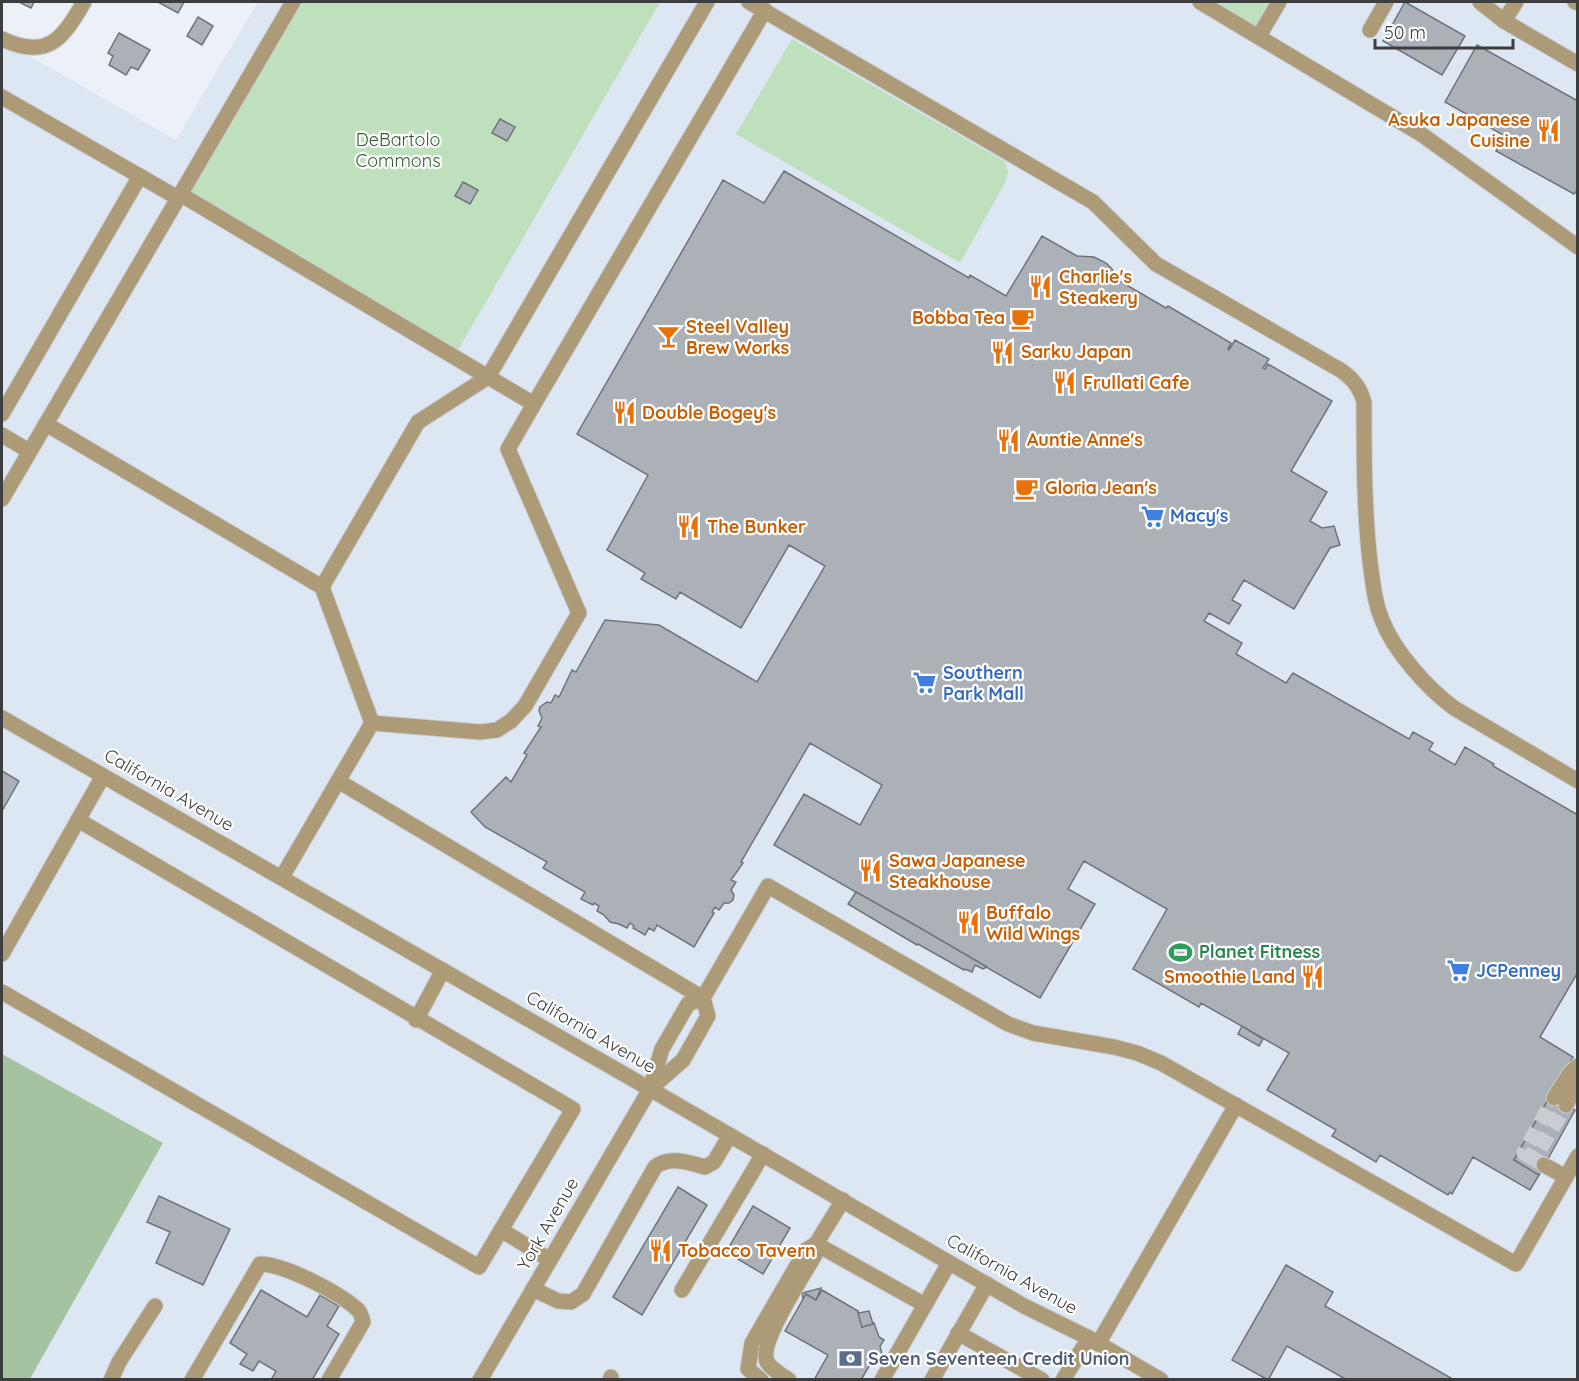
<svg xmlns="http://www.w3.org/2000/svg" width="1579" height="1381" viewBox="0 0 1579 1381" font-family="Quicksand,sans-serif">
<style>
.built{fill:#dde7f4}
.green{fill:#bfe0bd}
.forest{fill:#a4c4a1}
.building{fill:#acb1b7;stroke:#70747a;stroke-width:1.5}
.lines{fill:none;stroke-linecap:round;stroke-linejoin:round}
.minor-tunnel{stroke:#c9cdd3;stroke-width:15;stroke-dasharray:15 8;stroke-linecap:butt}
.minor-casing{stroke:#c9cdd3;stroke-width:17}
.minor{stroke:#ad9a77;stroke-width:15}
.labels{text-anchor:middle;stroke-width:4.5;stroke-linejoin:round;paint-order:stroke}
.food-label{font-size:18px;font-weight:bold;fill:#c56008;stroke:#fefefe;text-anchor:start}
.park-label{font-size:18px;fill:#305e2f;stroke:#fefefe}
.shop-label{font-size:18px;font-weight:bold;fill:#366cbe;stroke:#fefefe;text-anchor:start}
.street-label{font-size:18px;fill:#3b3d3f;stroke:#fefefe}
.leisure-label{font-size:18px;font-weight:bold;fill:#27864d;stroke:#fefefe;text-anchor:start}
.service-label{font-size:18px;font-weight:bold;fill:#4e5e75;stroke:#fefefe;text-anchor:start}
</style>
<rect width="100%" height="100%" fill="#ecf1f8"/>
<polygon class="built" points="258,2 1577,2 1577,1379 30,1379 163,1144 2,1054 2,40 176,140"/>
<g class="green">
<polygon points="293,2 660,2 454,357 180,193"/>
<polygon points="1222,2 1279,2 1259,36 1216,11"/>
<polygon points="792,39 1004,161 1008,171 1006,181 960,263 736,134"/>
</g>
<polygon class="forest" points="2,1054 163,1143 30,1379 2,1379"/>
<g class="building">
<polygon points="19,2 34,2 31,8"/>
<polygon points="158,2 184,2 178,13"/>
<polygon points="1405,2 1465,36 1442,75 1383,41"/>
<polygon points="198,17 213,26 202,45 187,36"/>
<polygon points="119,33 150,50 138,70 131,67 126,75 109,65 113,56 108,53"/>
<polygon points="1477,45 1578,101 1578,189 1574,194 1496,151 1505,136 1445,102"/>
<polygon points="500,119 515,127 507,141 492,133"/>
<polygon points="784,171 969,278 970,275 1006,296 1042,236 1077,256 1094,257 1106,263 1112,269 1116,279 1166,308 1168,306 1231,343 1228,349 1229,350 1235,340 1269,359 1263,368 1265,369 1268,364 1332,401 1291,471 1327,492 1310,521 1322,528 1334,526 1340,545 1330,548 1294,609 1244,580 1232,600 1241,605 1229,624 1209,613 1204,621 1242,643 1236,654 1286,683 1293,673 1409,739 1413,732 1433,743 1429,750 1455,765 1465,747 1494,764 1493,766 1578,815 1578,972 1540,1037 1573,1057 1514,1160 1539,1175 1530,1190 1473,1157 1452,1194 1450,1192 1448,1195 1380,1155 1376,1162 1332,1136 1336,1130 1267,1090 1289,1053 1201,1003 1199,1007 1133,969 1167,909 1084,861 1068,889 1095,904 1040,998 774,845 804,794 860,825 882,785 810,743 741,862 743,863 731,880 736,882 731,890 734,895 733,900 729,903 724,903 719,910 715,907 712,912 714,913 694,947 657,925 654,931 649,928 645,935 633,928 634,926 630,923 627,928 619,924 610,922 604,915 597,911 599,906 594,903 593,905 581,899 585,892 543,868 547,862 485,827 471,812 506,777 511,782 527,755 524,753 541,727 538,726 542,718 539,711 540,707 547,702 551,703 555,695 559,697 572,670 576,672 605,620 659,625 757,682 825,566 789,545 741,628 680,592 676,599 641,579 645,573 607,550 648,475 577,434 723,180 764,203"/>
<polygon points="463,182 478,190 470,204 455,196"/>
<polygon points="2,771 19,781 2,811"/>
<polygon points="856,892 915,925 987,967 983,969 975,965 972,972 965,969 964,970 918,944 917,945 848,904"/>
<polygon points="1242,1026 1263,1039 1259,1046 1238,1034"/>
<polygon points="1550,1096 1575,1110 1539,1175 1514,1160"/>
<polygon points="678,1187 707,1205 642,1315 613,1297"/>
<polygon points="159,1196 230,1229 203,1285 156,1263 170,1232 147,1222"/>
<polygon points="753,1206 790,1228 763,1274 726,1252"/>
<polygon points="1286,1265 1333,1292 1325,1306 1451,1378 1450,1380 1347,1380 1287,1346 1268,1380 1232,1360"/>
<polygon points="821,1288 816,1300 806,1294 803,1299 802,1293"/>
<polygon points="261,1290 307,1317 320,1295 339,1306 327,1326 339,1334 312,1380 271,1380 276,1371 259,1361 253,1371 240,1364 247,1354 230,1343"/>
<polygon points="822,1290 858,1311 862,1327 874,1323 879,1337 884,1340 880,1346 883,1358 872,1361 861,1380 814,1380 828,1355 785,1331 806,1294 816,1300"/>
<polygon points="869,1311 873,1324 862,1327 858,1313"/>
</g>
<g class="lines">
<g class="minor-tunnel">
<polyline points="1534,1159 1524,1153 1554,1098"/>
<polyline points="1543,1164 1534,1159 1566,1105"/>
</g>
<defs>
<g id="minor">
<path d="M749 2 1093 202 1156 264 1342 371C1354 380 1360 388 1364 402 1364 456 1364 509 1370 562 1373 582 1374 601 1382 620 1394 651 1427 688 1454 708L1578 781"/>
<polyline points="1200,2 1421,134 1578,247"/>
<polyline points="1480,2 1504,21 1578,64"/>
<polyline points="1575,2 1578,3"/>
<polyline points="1504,21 1516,2"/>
<polyline points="1370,30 1386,2"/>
<polyline points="1259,36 1279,2"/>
<path d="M2 39C47 60 62 40 84 2"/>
<polyline points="2,97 178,198"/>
<polyline points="180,194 488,377 707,2"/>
<polyline points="2,414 140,176"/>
<polyline points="46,424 322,587 372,723"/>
<polyline points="2,435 29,451"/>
<polyline points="2,499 293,2"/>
<polyline points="322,587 418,422 488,377 534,404 765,10"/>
<polyline points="2,718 650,1089 1024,1306 1089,1338 1161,1380"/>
<polyline points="372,723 480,732 497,730 511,721 525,706 579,613 508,449 534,404"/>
<polyline points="338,781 703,998 708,1016 683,1060 650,1089"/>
<polyline points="282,877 372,723"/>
<polyline points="2,954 103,776"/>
<polyline points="2,992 479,1267 573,1109 78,820"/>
<polyline points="416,1020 443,970"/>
<polyline points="1554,1098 1570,1073 1578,1066"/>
<polyline points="1566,1105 1578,1083"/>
<polyline points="1544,1165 1566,1177"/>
<polyline points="501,1230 550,1260"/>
<polyline points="816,1244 925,1305"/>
<path d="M533 1289 558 1301 571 1302 583 1294 655 1167C669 1155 690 1163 705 1167L714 1162 730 1135"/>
<polyline points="682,1290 763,1154"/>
<polyline points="958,1333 1042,1380"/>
<polyline points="1098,1344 1236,1105"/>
<polyline points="111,1380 119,1362 155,1306"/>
<path d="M192 1380 260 1264C284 1264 340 1293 358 1310 361 1313 362 1318 363 1322L329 1380"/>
<polyline points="480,1380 650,1089 662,1049 688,1004 703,998 768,886 1008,1024 1033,1033 1114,1047 1137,1053 1161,1063 1516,1264 1578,1156"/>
<polyline points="610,1380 611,1377"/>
<polyline points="761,1380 748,1369 752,1343 806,1250 816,1244"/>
<path d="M789 1380C782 1375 772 1370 767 1362 758 1342 804 1275 815 1255L816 1244 843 1200"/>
<polyline points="882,1380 949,1263"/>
<polyline points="932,1380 987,1284"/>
<polyline points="1063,1380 1089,1338"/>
</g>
</defs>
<use href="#minor" class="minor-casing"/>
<use href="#minor" class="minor"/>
</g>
<defs>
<symbol id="restaurant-bare" viewBox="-9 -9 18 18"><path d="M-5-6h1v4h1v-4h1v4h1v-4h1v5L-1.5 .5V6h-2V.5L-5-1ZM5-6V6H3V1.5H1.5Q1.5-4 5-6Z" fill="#e8710a" stroke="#fefefe" stroke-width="2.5" paint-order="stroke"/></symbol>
<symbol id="cafe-bare" viewBox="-9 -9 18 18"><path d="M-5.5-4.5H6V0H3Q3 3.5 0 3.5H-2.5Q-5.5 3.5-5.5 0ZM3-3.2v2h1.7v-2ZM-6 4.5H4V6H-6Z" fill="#e8710a" stroke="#fefefe" stroke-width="2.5" paint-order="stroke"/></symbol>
<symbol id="bar-bare" viewBox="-9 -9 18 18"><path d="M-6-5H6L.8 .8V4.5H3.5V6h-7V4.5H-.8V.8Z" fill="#e8710a" stroke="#fefefe" stroke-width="2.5" paint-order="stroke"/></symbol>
<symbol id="supermarket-bare" viewBox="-9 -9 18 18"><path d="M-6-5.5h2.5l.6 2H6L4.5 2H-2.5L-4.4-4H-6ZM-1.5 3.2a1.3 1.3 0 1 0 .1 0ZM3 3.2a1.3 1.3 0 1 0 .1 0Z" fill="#3f7fe0" stroke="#fefefe" stroke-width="2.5" paint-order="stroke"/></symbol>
<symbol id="stadium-bare" viewBox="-9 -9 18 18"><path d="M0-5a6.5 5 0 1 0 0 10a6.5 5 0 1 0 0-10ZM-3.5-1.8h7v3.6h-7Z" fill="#2e9e5b" stroke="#fefefe" stroke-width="2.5" paint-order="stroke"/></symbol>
<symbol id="bank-bare" viewBox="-9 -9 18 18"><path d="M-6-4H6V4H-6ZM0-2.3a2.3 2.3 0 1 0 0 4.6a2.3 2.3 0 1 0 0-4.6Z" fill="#5c6f8a" stroke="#fefefe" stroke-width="2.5" paint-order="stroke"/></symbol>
</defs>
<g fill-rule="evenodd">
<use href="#restaurant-bare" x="1532" y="114" width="33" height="33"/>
<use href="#restaurant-bare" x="1024" y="270" width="33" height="33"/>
<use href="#cafe-bare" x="1006" y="302" width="33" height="33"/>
<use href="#bar-bare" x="652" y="320" width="33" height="33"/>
<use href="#restaurant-bare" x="986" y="336" width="33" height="33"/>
<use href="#restaurant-bare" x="1048" y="366" width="33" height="33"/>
<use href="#restaurant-bare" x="608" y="396" width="33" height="33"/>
<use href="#restaurant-bare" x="992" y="424" width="33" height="33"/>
<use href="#cafe-bare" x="1010" y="472" width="33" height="33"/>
<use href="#supermarket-bare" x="1136" y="500" width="33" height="33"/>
<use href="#restaurant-bare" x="672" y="510" width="33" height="33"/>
<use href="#supermarket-bare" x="908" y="666" width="33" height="33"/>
<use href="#restaurant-bare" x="854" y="854" width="33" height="33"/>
<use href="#restaurant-bare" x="952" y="906" width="33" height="33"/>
<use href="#stadium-bare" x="1164" y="936" width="33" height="33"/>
<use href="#supermarket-bare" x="1442" y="954" width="33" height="33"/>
<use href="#restaurant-bare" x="1296" y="960" width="33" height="33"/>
<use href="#restaurant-bare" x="644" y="1234" width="33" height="33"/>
<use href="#bank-bare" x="834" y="1342" width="33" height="33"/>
</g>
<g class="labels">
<g class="food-label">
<text x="1530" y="126" text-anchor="end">Asuka Japanese<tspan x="1530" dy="21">Cuisine</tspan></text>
<text x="1059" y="283">Charlie's<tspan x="1059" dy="21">Steakery</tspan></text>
<text x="1005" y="324" text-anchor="end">Bobba Tea</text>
<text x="686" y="333">Steel Valley<tspan x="686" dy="21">Brew Works</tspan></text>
<text x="1021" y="358">Sarku Japan</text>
<text x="1083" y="389">Frullati Cafe</text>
<text x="642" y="419">Double Bogey's</text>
<text x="1027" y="446">Auntie Anne's</text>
<text x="1045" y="494">Gloria Jean's</text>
<text x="707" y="533">The Bunker</text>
<text x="889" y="867">Sawa Japanese<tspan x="889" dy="21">Steakhouse</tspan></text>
<text x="986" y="919">Buffalo<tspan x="986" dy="21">Wild Wings</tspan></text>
<text x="1295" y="983" text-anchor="end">Smoothie Land</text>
<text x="678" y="1257">Tobacco Tavern</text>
</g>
<g class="park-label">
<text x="398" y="146">DeBartolo<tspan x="398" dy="21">Commons</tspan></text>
</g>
<g class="shop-label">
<text x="1170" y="522">Macy's</text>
<text x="943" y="679">Southern<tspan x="943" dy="21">Park Mall</tspan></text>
<text x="1476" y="977">JCPenney</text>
</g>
<g class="street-label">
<text transform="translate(169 790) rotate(30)" y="6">California Avenue</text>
<text transform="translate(591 1032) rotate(30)" y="6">California Avenue</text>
<text transform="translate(548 1224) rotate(-60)" y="6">York Avenue</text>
<text transform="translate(1012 1274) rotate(29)" y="6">California Avenue</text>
</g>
<g class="leisure-label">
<text x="1199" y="958">Planet Fitness</text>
</g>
<g class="service-label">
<text x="868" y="1365">Seven Seventeen Credit Union</text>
</g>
</g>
<rect width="1579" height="1381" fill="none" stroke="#3b3d3f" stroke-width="6"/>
<path d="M1375 39v9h138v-9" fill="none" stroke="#3b3d3f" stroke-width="3"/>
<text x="1384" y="39" font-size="18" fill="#3b3d3f" stroke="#fefefe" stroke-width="4.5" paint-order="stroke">50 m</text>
</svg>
